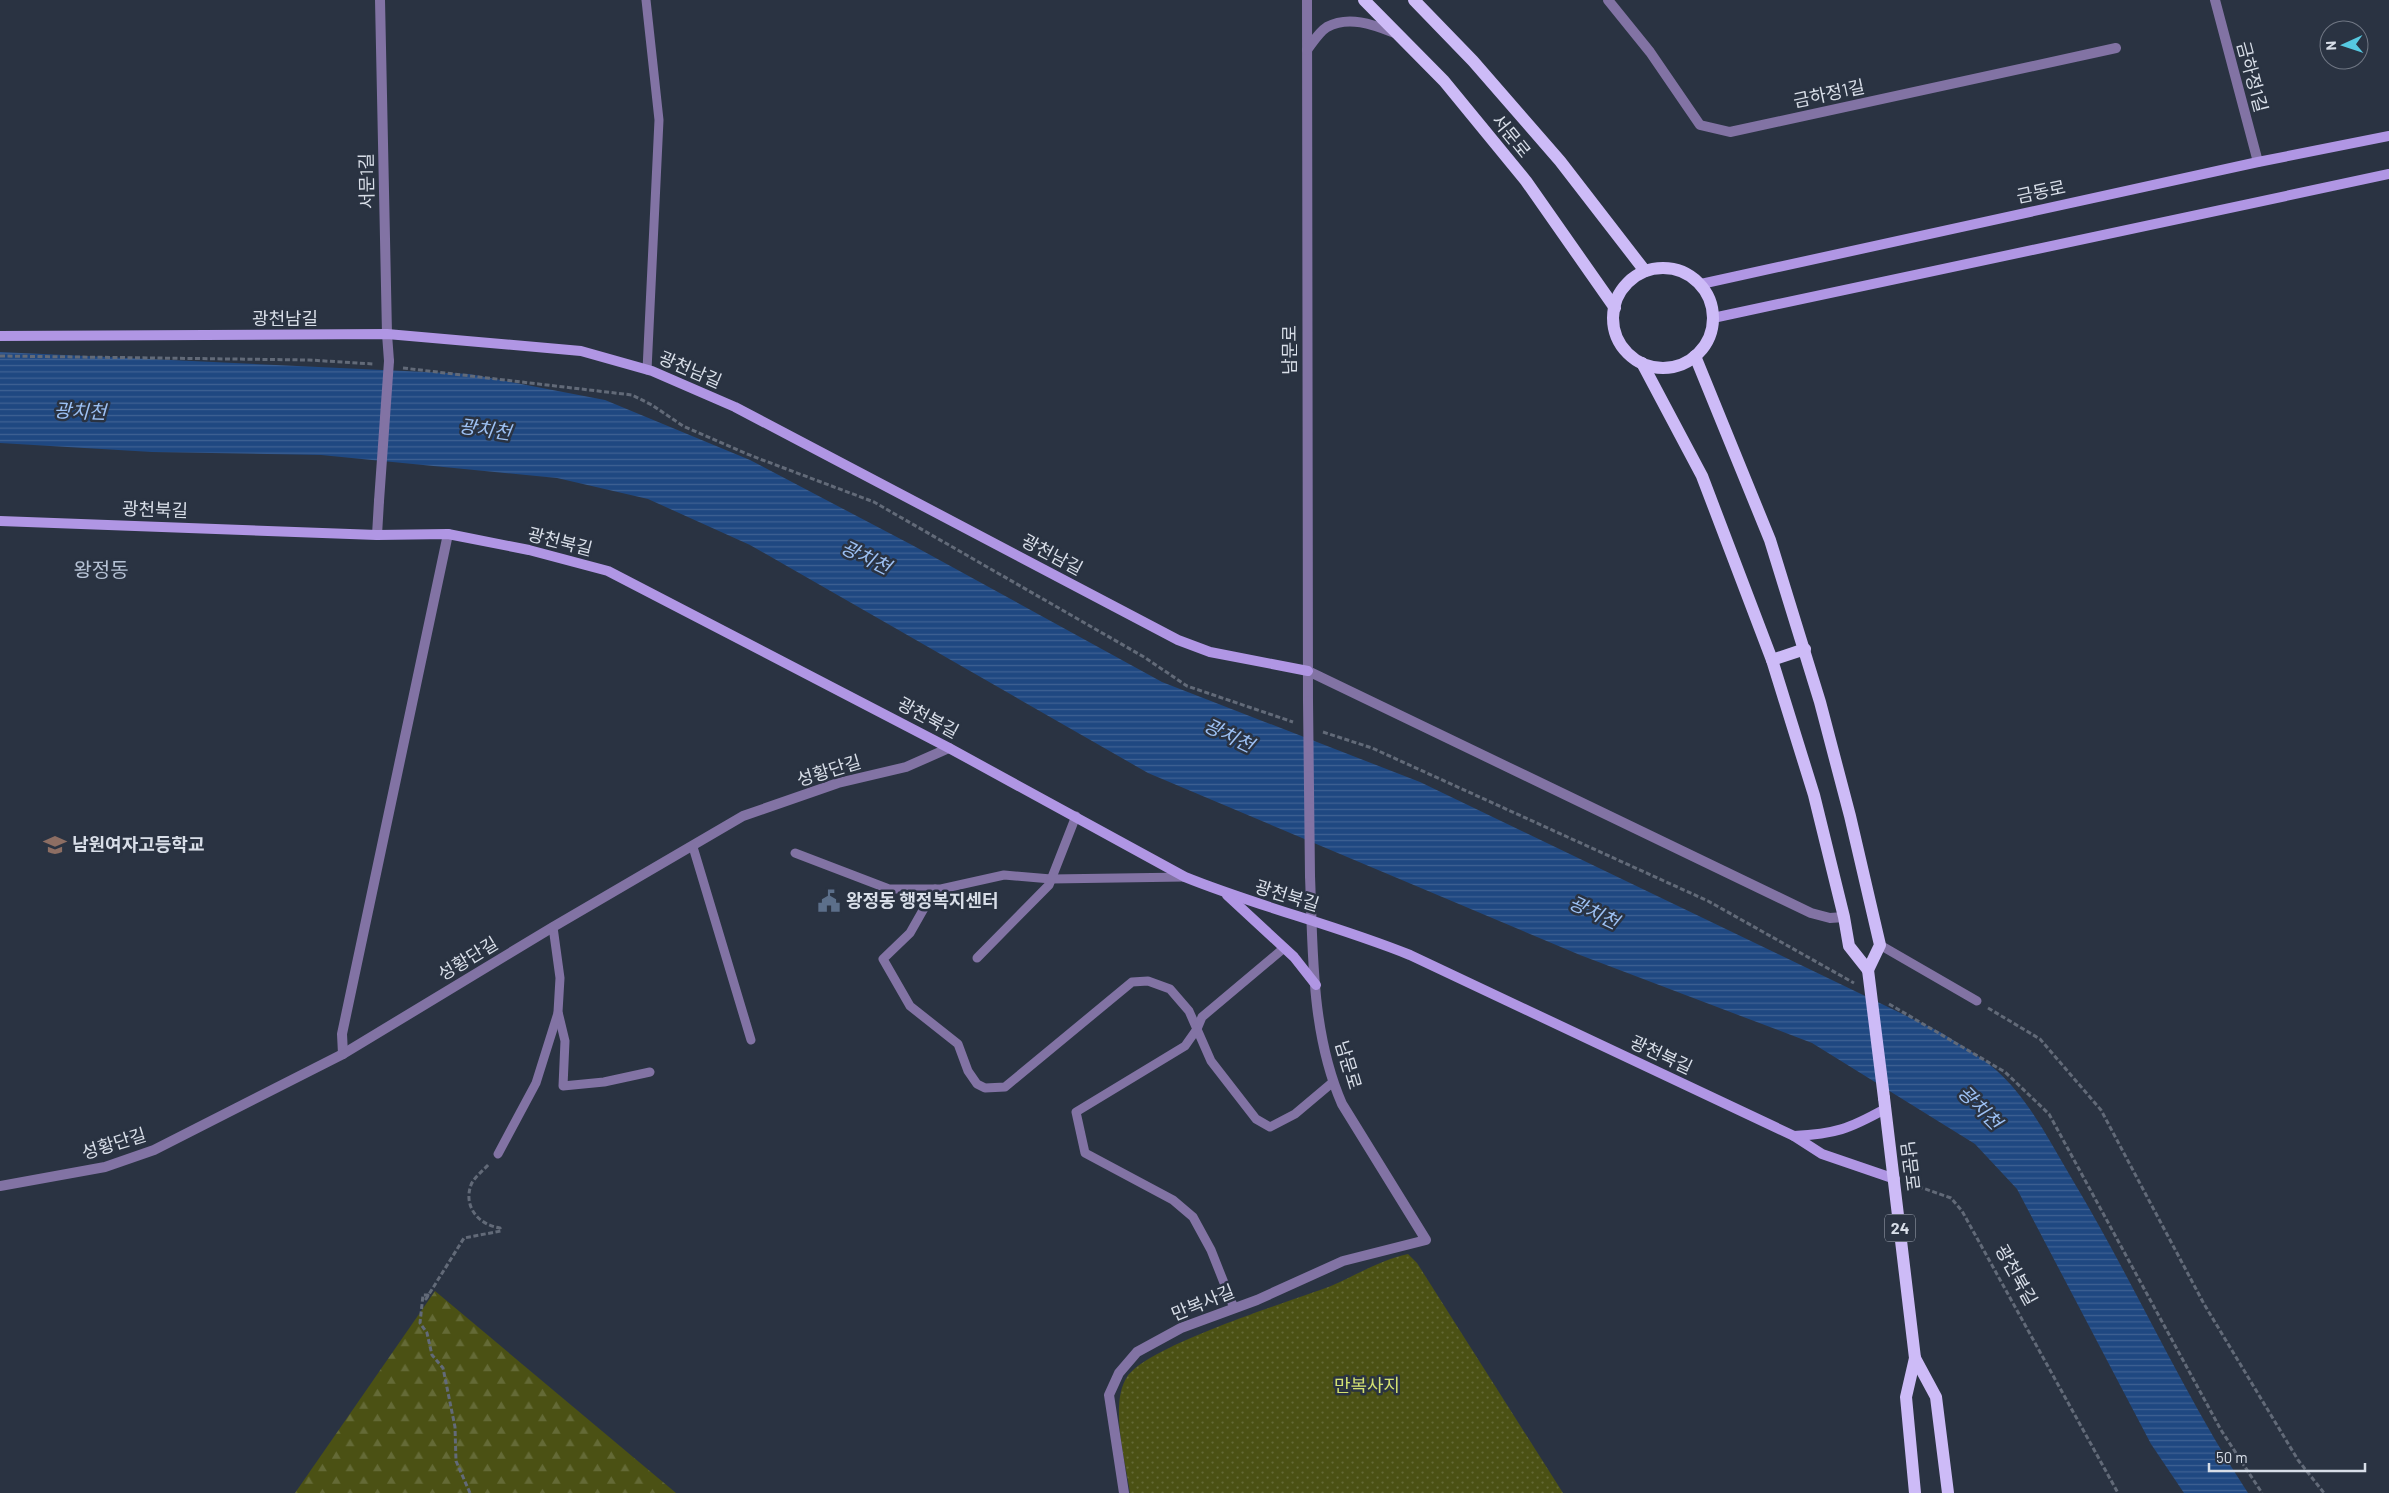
<svg xmlns="http://www.w3.org/2000/svg" width="2389" height="1493" viewBox="0 0 2389 1493" font-family="Barlow,'Noto Sans KR',sans-serif">
<style>
.grass{fill:url(#grass-dots)}
.forest{fill:url(#forest-firs)}
.water{fill:url(#water-rules)}
.lines{fill:none;stroke-linecap:round;stroke-linejoin:round}
.path{stroke:#626a78;stroke-width:3;stroke-dasharray:5 2.5;stroke-linecap:butt}
.lane{stroke:#8273a4;stroke-width:9}
.street{stroke:#8273a4;stroke-width:10}
.secondary{stroke:#b096e4;stroke-width:10}
.primary{stroke:#cdbbf7;stroke-width:12}
.street-bridge{stroke:#8273a4;stroke-width:10}
.primary-bridge{stroke:#cdbbf7;stroke-width:12}
.labels{text-anchor:middle;stroke-width:5;stroke-linejoin:round;paint-order:stroke}
.shield{fill:#2a3342;stroke:#a4abb6;stroke-width:1}
.shield-label{font-size:16px;font-weight:bold;fill:#d8dee8}
.street-label{font-size:18px;fill:#d8dee8;stroke:#2a3342}
.poi-label{font-size:18px;font-weight:bold;fill:#d8dee8;stroke:#2a3342;text-anchor:start}
.park-label{font-size:18px;fill:#d3e172;stroke:#2a3342}
.water-label{font-size:19px;font-style:italic;fill:#9dc1f4;stroke:#2a3342}
.quarter-label{font-size:20px;fill:#b6c2d5;stroke:#2a3342}
</style>
<defs>
<pattern id="grass-dots" width="8" height="8" patternUnits="userSpaceOnUse" patternTransform="scale(1.25)"><rect width="8" height="8" fill="#4b5114"/><path d="M2 2h.1M6 6h.1" fill="none" stroke="#646a36" stroke-width="1.8" stroke-linecap="round"/></pattern>
<pattern id="forest-firs" width="22" height="20" patternUnits="userSpaceOnUse" patternTransform="scale(1.25)"><rect width="22" height="20" fill="#4b5114"/><path d="M5 1l3.5 6h-7zM16 11l3.5 6h-7z" fill="#646a36"/></pattern>
<pattern id="water-rules" width="6" height="5" patternUnits="userSpaceOnUse" patternTransform="scale(1.25)"><rect width="6" height="5" fill="#1f4881"/><path d="M0 2.5h6" fill="none" stroke="#3f6293"/></pattern>
</defs>
<rect width="100%" height="100%" fill="#2a3342"/>
<path class="grass" d="M1408 1254 1417 1263 1563 1493H1130C1126 1463 1109 1404 1127 1377 1149 1345 1289 1302 1331 1286 1356 1275 1381 1260 1408 1254Z"/>
<polygon class="forest" points="435,1291 676,1493 295,1493"/>
<path class="water" d="M0 352 469 374 605 400 750 460 912 545 1162 682 1420 782 1940 1032C1959 1044 1980 1056 1996 1070 2029 1099 2050 1142 2072 1179 2134 1282 2182 1392 2248 1493H2184L2151 1444 2017 1189 1975 1144 1812 1043 1580 955 1148 773 750 545 648 499 557 478 321 455 152 452 0 443Z"/>
<g class="lines">
<g class="path">
<polyline points="0,356 309,360 374,364"/>
<polyline points="403,368 632,395 652,405 683,426 752,456 874,502 1144,657 1187,686 1293,722"/>
<polyline points="1323,732 1372,748 1708,901 1854,983"/>
<polyline points="1889,1004 2005,1072 2049,1114 2221,1430 2262,1493"/>
<polyline points="1988,1008 2040,1039 2101,1110 2204,1304 2298,1460 2324,1493"/>
<polyline points="1911,1184 1951,1198 1962,1211 2118,1493"/>
<path d="M470 1493 456 1461 455 1427 443 1368 432 1355 427 1333 420 1323 423 1295H428L426 1299 464 1238 501 1231 500 1228C479 1225 463 1207 471 1185 474 1177 484 1170 489 1164"/>
</g>
<g class="lane">
<polyline points="646,0 659,120 647,370"/>
<polyline points="693,847 751,1040"/>
<polyline points="795,853 889,889 941,889 1004,875 1051,879 1185,877"/>
<polyline points="935,889 910,933 883,959 910,1006 958,1044 968,1071 977,1084 985,1088 1005,1087 1132,982 1148,981 1170,989 1189,1011 1211,1061 1256,1119 1270,1127 1295,1114 1333,1082"/>
<polyline points="553,927 560,978 558,1012 565,1041 563,1086 604,1082 650,1072"/>
<polyline points="1880,945 1977,1001"/>
<polyline points="977,958 1049,885 1076,816"/>
<polyline points="498,1154 536,1083 558,1013"/>
<polyline points="1234,1308 1211,1250 1193,1217 1173,1200 1085,1153 1076,1112 1185,1046 1197,1029 1202,1017 1284,948"/>
</g>
<g class="street">
<polyline points="380,0 387,334 389,361"/>
<polyline points="1307,0 1308,701"/>
<polyline points="1608,0 1650,52 1700,125 1730,132 2116,48"/>
<polyline points="2215,0 2258,162"/>
<path d="M1307 50C1313 42 1319 32 1327 27 1349 15 1374 25 1395 33"/>
<polyline points="377,535 379,501"/>
<polyline points="1308,671 1811,913 1830,918 1844,917"/>
<polyline points="343,1054 342,1034 448,534"/>
<polyline points="0,1186 105,1167 154,1150 343,1054 553,927 743,816 838,783 906,767 949,748"/>
<path d="M1124 1493 1109 1395 1119 1373 1137 1352 1181 1328 1257 1300 1343 1261 1426 1240 1342 1104C1311 1033 1313 952 1310 876"/>
</g>
<g class="secondary">
<polyline points="1701,284 2258,162 2389,136"/>
<polyline points="1713,318 2389,174"/>
<polyline points="0,336 387,334 581,351 652,371 735,407 1178,640 1210,652 1308,671"/>
<path d="M0 521 377 535 448 534 529 550 608 571 949 748 1185 877C1259 907 1336 925 1410 955L1794 1136 1822 1154 1895 1179"/>
<polyline points="1227,895 1294,957 1316,985"/>
<path d="M1794 1136C1835 1134 1849 1129 1885 1109"/>
</g>
<g class="primary">
<polyline points="1364,0 1444,81 1526,181 1615,308"/>
<polyline points="1414,0 1473,61 1560,161 1645,271"/>
<circle cx="1663" cy="318" r="50"/>
<polyline points="1642,363 1702,476 1772,660 1814,795 1844,917 1849,946 1868,970 1880,945 1850,816 1820,702 1770,540 1695,356"/>
<polyline points="1772,660 1805,649"/>
<polyline points="1884,1098 1915,1358 1906,1397 1915,1493"/>
<polyline points="1915,1358 1936,1397 1948,1493"/>
</g>
<g class="street-bridge">
<polyline points="379,501 389,361"/>
<polyline points="1308,701 1310,876"/>
</g>
<polyline class="primary-bridge" points="1868,970 1884,1098"/>
</g>
<defs>
<symbol id="school-bare" viewBox="-9 -9 18 18"><path d="M0-5L7-2L0 1L-7-2ZM-4 1L0 2.5L4 1V4Q0 6-4 4Z" fill="#8d6e63" stroke="#2a3342" stroke-width="2.5" paint-order="stroke"/></symbol>
<symbol id="civic-bare" viewBox="-9 -9 18 18"><path d="M-.6-6.5H3V-4.5H.6V-3L4-1V1h2V6H-6V1h2V-1L-.6-3ZM-1.2 2.5V6h2.4V2.5Z" fill="#5c6f8a" stroke="#2a3342" stroke-width="2.5" paint-order="stroke"/></symbol>
</defs>
<g fill-rule="evenodd">
<use href="#school-bare" x="39" y="829" width="32" height="32"/>
<use href="#civic-bare" x="813" y="885" width="32" height="32"/>
</g>
<g class="labels">
<rect class="shield" x="1885" y="1214.5" width="30" height="27" rx="4"/>
<g class="shield-label">
<text x="1900" y="1234">24</text>
</g>
<g class="street-label">
<text transform="translate(2252 77) rotate(75)" y="6">금하정1길</text>
<text transform="translate(1829 94) rotate(-12)" y="6">금하정1길</text>
<text transform="translate(1511 136) rotate(51)" y="6">서문로</text>
<text transform="translate(367 181) rotate(-91)" y="6">서문1길</text>
<text transform="translate(2041 192) rotate(-12)" y="6">금동로</text>
<text x="285" y="325">광천남길</text>
<text transform="translate(1290 350) rotate(-90)" y="6">남문로</text>
<text transform="translate(690 370) rotate(23)" y="6">광천남길</text>
<text transform="translate(155 510) rotate(2)" y="6">광천북길</text>
<text transform="translate(560 542) rotate(14)" y="6">광천북길</text>
<text transform="translate(1052 555) rotate(28)" y="6">광천남길</text>
<text transform="translate(928 718) rotate(28)" y="6">광천북길</text>
<text transform="translate(829 771) rotate(-17)" y="6">성황단길</text>
<text transform="translate(1287 896) rotate(17)" y="6">광천북길</text>
<text transform="translate(468 959) rotate(-31)" y="6">성황단길</text>
<text transform="translate(1661 1055) rotate(25)" y="6">광천북길</text>
<text transform="translate(1348 1065) rotate(73)" y="6">남문로</text>
<text transform="translate(114 1144) rotate(-17)" y="6">성황단길</text>
<text transform="translate(1910 1166) rotate(83)" y="6">남문로</text>
<text transform="translate(2016 1275) rotate(61)" y="6">광천북길</text>
<text transform="translate(1203 1303) rotate(-22)" y="6">만복사길</text>
</g>
<g class="poi-label">
<text x="72" y="851">남원여자고등학교</text>
<text x="846" y="907">왕정동 행정복지센터</text>
</g>
<g class="park-label">
<text x="1367" y="1392">만복사지</text>
</g>
<g class="water-label">
<text transform="translate(80 411) rotate(2)" y="7">광치천</text>
<text transform="translate(485 429) rotate(8)" y="7">광치천</text>
<text transform="translate(866 557) rotate(26)" y="7">광치천</text>
<text transform="translate(1229 735) rotate(26)" y="7">광치천</text>
<text transform="translate(1594 912) rotate(25)" y="7">광치천</text>
<text transform="translate(1980 1107) rotate(45)" y="7">광치천</text>
</g>
<g class="quarter-label">
<text x="101" y="577">왕정동</text>
</g>
</g>
<g transform="translate(2344 45) rotate(267)"><circle r="24" fill="#2a3342" stroke="#707784"/>
<path d="M0-4L9 19L0 12L-9 19Z" fill="#56c9e1"/>
<text y="-8" font-size="14" font-weight="bold" text-anchor="middle" fill="#d8dee8">N</text>
</g>
<path d="M2209 1463v8h156v-8" fill="none" stroke="#d8dee8" stroke-width="2.5"/>
<text x="2216" y="1463" font-size="15" fill="#d8dee8" stroke="#2a3342" stroke-width="4" paint-order="stroke">50 m</text>
</svg>
